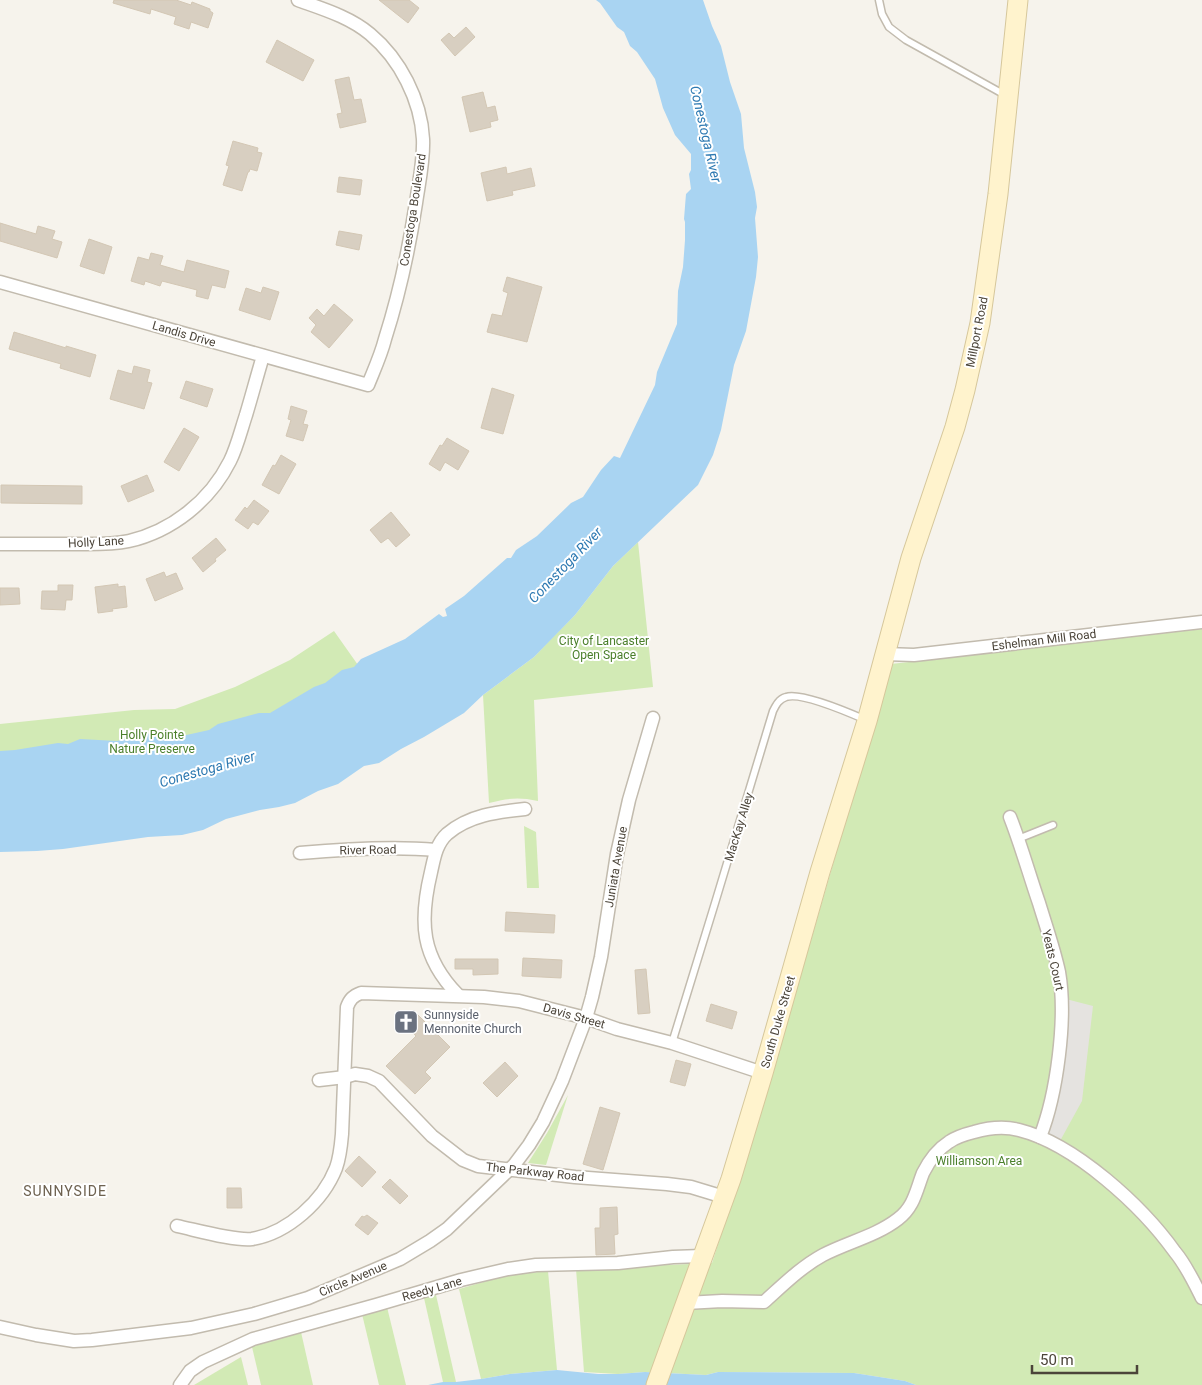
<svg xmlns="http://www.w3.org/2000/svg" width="1202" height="1385" viewBox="0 0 1202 1385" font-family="Roboto,sans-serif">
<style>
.green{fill:#d2eab5}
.parking{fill:#e5e3e0}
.water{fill:#a9d4f2}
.building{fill:#d8cfc1;stroke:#d3c7b4}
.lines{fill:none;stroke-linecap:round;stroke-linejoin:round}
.lane-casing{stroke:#c2bbae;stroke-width:9}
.street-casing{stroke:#c2bbae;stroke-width:15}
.secondary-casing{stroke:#d6c79b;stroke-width:21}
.lane{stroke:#fff;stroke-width:6}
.street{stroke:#fff;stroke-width:12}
.secondary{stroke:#fff3cd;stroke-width:19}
.labels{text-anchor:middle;stroke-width:4;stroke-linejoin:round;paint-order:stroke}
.street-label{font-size:12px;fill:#4b4439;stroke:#fff}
.park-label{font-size:12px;fill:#4a7f2a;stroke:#fff}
.worship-label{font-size:12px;fill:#5b616d;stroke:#fff;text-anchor:start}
.water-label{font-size:14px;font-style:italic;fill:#2e7ab2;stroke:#fff}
.neighbourhood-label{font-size:14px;letter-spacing:1px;fill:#6e6250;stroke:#fff}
</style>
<rect width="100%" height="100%" fill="#f6f3ec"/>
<g class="green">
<path d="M638 542 653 687 534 700 538 801C519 797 508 798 489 803L483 695 534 657 552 638 575 615 613 566Z"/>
<polygon points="1202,629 1202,1385 916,1385 905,1381 854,1373 718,1372 706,1375 645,1372 618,1374 584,1372 576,1269 712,1263 767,1092 891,664"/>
<polygon points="334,631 370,682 325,710 0,782 0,724 134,710 175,709 235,687 290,660"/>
<polygon points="524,826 536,832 539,888 527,888"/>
<polygon points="568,1095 546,1165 528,1163 547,1133"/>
<polygon points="548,1271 557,1370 510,1374 481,1379 459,1289 508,1275"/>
<polygon points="436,1295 456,1382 443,1382 424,1298"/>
<polygon points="387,1307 406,1385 379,1385 362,1314"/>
<polygon points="301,1332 313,1385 261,1385 252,1347 268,1340"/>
<polygon points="241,1357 248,1385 194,1385"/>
</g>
<polygon class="parking" points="1062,998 1093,1006 1082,1101 1060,1141 1041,1133"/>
<g class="water">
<polygon points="596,0 703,0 712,26 721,46 730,82 741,114 744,148 755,192 757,207 755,218 758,257 756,277 746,331 734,365 721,430 713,455 698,485 613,566 575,615 534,657 483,695 464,713 424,737 401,749 379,763 364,766 338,784 318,791 295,803 279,807 260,810 226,819 203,830 182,835 148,837 63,849 37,851 0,852 0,751 15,750 58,743 68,744 80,739 117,741 144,734 155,733 161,735 171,734 182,736 209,730 218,724 259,713 270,713 314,687 325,683 342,670 354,667 361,659 405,639 439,614 443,617 447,616 445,609 464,596 507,558 511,558 516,550 537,536 571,503 583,497 601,470 614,456 620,458 655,385 657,372 677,324 678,291 683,267 685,240 685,222 684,219 686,194 691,189 689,174 691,170 691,154 675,135 663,108 655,79 637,52 630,46 624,32 617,27 600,3"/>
<polygon points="557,1370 598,1374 618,1374 645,1372 706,1375 718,1372 854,1373 905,1381 916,1385 428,1385 443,1382 456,1382 481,1379 510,1374"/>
</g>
<g class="building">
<polygon points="114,0 176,0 191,5 192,2 210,9 210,11 213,13 208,28 191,22 189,29 174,24 176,17 151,9 150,14 113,3"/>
<polygon points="379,0 409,0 419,8 408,23"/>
<polygon points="466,27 475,37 455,56 441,40 449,33 454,38"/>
<polygon points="277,40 314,60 303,81 266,62"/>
<polygon points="349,77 354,100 361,99 366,122 340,128 337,114 342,113 335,80"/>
<polygon points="483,92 487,108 495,106 498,120 490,122 491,127 470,132 462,97"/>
<polygon points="233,141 258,148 257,152 262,153 257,171 250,169 249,172 248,172 242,191 223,185 229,166 226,165"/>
<polygon points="506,167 507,174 531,168 535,186 512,191 513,195 487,201 481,173"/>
<polygon points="339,177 362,180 360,195 337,192"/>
<polygon points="0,223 36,234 38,226 55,231 52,239 62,242 57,258 0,241"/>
<polygon points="339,231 362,235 359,250 336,245"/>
<polygon points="89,239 112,247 104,274 80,266"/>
<polygon points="151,253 163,256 160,265 184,272 187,260 229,271 225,288 212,285 208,299 196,296 197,290 162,281 160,286 145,281 144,285 131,281 138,257 149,260"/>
<polygon points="507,277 542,287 527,342 487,332 492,314 502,316 508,293 503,291"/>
<polygon points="263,287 279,292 270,320 239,310 246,288 261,293"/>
<polygon points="334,304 353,320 329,348 311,332 316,325 309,318 317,309 324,316"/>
<polygon points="14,332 66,348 66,346 96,355 90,377 60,368 61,364 9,349"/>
<polygon points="134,366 150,370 147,382 152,383 144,409 110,399 118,370 132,374"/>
<polygon points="186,381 213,389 207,407 180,398"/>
<polygon points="492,388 514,395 503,434 481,428"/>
<polygon points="291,406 307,411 303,424 308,425 303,441 286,436 291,420 288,419"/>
<polygon points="184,428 199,437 179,471 164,462"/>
<polygon points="447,438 469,451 458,470 445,462 440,471 429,464 440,445 442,446"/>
<polygon points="281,455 296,464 279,494 262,485 273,465 275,466"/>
<polygon points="147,475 154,491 128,502 121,486"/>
<polygon points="1,485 82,486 82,504 1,503"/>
<polygon points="254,500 269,511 258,525 253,522 248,529 235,520 245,507 247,509"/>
<polygon points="391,512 410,535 396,547 388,538 381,543 370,530"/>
<polygon points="216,538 226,550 215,559 216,561 203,572 192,558"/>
<polygon points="164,572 166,577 176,573 183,589 155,601 146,579"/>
<polygon points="118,584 118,587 125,586 127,607 112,609 113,611 98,613 95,587"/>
<polygon points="58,585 73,585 72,600 66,600 65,610 41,609 42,591 58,591"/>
<polygon points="0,588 19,588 20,604 0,605"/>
<polygon points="506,912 555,915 554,933 505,931"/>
<polygon points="523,958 562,960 561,978 522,976"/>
<polygon points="455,959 498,959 498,974 473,975 473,969 455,969"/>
<polygon points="646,969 650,1013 638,1014 635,970"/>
<polygon points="711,1004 737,1012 732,1029 706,1021"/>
<polygon points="417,1014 450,1047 425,1072 431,1078 415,1094 386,1066 416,1036 406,1025"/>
<polygon points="676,1060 691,1064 685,1086 670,1082"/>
<polygon points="505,1062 518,1076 497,1097 483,1083"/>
<polygon points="600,1107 620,1113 603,1170 583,1164"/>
<polygon points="359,1156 376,1172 362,1187 345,1171"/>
<polygon points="390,1179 408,1196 400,1204 382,1187"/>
<polygon points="227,1188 241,1188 242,1208 227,1208"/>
<polygon points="617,1207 618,1234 614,1235 615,1254 596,1255 595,1228 600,1228 600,1208"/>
<polygon points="367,1215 378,1223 368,1235 355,1225 362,1216 364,1217"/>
</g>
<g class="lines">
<defs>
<g id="lane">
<polyline points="879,0 882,14 889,27 906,40 1005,95"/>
<polyline points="1018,839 1053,825"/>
<path d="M672 1043 715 903 773 711C776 705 779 699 786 697 801 692 850 713 866 720"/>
</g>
<g id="street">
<path d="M0 282 368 385C374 370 381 355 385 339 399 295 409 249 416 203 419 182 424 160 423 139 421 100 400 59 370 34 350 17 323 9 298 0"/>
<path d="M0 544C24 544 48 544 72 544 91 544 110 545 129 541 172 531 210 501 230 461 237 447 241 430 246 415 252 395 257 376 263 356"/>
<polyline points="885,654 914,655 1202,622"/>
<path d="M1010 817C1021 845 1029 874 1039 903 1046 926 1054 949 1059 972 1067 1018 1057 1094 1040 1137"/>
<path d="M300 853C345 849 391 846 436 850"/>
<path d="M458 995C421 957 419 922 431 872 434 859 436 844 447 834 469 815 497 812 525 809"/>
<polyline points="319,1080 345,1077 355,1074 368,1076 379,1081 432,1136 463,1160 478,1166 575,1177 667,1184 691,1187 724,1197"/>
<path d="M177 1226C196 1230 234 1241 252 1239 288 1233 323 1201 336 1168 340 1157 341 1146 342 1134L347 1007C350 999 353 996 361 993L484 997 519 1001 586 1018 617 1029 672 1043 763 1073"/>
<path d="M686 1303 722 1301 764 1302C783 1285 801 1267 823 1255 848 1242 876 1236 898 1219 914 1207 916 1191 923 1173 929 1161 938 1149 949 1142 956 1137 966 1134 974 1132 988 1128 1004 1126 1019 1130 1075 1144 1142 1206 1175 1252 1186 1265 1194 1282 1202 1298"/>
<polyline points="0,1327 36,1335 74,1341 92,1340 191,1328 254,1314 308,1298 400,1259 430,1241 447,1229 514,1165 529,1145 543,1122 562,1081 586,1018 592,997 601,957 617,854 629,800 653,718"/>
<polyline points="180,1385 190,1371 203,1362 253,1339 376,1305 461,1280 508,1269 536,1265 618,1263 673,1257 702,1256"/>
</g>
<polyline id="secondary" points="656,1385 731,1179 763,1073 820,872 867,721 911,558 955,427 965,390 980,323 998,194 1018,0"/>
</defs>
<use href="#lane" class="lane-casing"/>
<use href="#street" class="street-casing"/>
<use href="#secondary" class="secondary-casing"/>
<use href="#lane" class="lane"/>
<use href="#street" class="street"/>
<use href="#secondary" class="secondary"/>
</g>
<defs>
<symbol id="church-square" viewBox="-11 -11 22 22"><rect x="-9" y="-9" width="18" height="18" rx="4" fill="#6b7280" stroke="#fff"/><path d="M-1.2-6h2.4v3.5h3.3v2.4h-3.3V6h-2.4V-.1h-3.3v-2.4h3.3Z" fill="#fff"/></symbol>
</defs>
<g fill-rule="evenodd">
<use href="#church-square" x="392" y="1008" width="28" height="28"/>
</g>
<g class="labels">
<g class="street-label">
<text transform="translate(413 210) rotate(-81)" y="4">Conestoga Boulevard</text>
<text transform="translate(977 332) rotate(-79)" y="4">Millport Road</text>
<text transform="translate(184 334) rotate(16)" y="4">Landis Drive</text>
<text transform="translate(96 542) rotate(-3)" y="4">Holly Lane</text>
<text transform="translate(1044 640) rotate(-7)" y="4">Eshelman Mill Road</text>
<text transform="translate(739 827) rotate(-73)" y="4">MacKay Alley</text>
<text transform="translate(368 850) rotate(-1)" y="4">River Road</text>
<text transform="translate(616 867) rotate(-80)" y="4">Juniata Avenue</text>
<text transform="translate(1053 960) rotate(77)" y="4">Yeats Court</text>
<text transform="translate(574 1016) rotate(16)" y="4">Davis Street</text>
<text transform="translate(778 1022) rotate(-74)" y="4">South Duke Street</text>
<text transform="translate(535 1172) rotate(6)" y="4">The Parkway Road</text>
<text transform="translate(353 1279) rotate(-23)" y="4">Circle Avenue</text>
<text transform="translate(432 1289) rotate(-16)" y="4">Reedy Lane</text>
</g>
<g class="park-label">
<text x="604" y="645">City of Lancaster<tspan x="604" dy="14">Open Space</tspan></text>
<text x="152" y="739">Holly Pointe<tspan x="152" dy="14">Nature Preserve</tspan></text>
<text x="979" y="1165">Williamson Area</text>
</g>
<g class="worship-label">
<text x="424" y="1019">Sunnyside<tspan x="424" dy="14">Mennonite Church</tspan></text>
</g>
<g class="water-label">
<text transform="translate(706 134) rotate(77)" y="5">Conestoga River</text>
<text transform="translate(565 565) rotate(-46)" y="5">Conestoga River</text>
<text transform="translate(207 769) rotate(-16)" y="5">Conestoga River</text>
</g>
<g class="neighbourhood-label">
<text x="65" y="1196">SUNNYSIDE</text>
</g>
</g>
<path d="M1032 1365v8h105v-8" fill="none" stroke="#4b4439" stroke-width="2.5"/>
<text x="1040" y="1365" font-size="15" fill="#4b4439" stroke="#ffffff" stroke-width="4" paint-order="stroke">50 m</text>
</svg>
